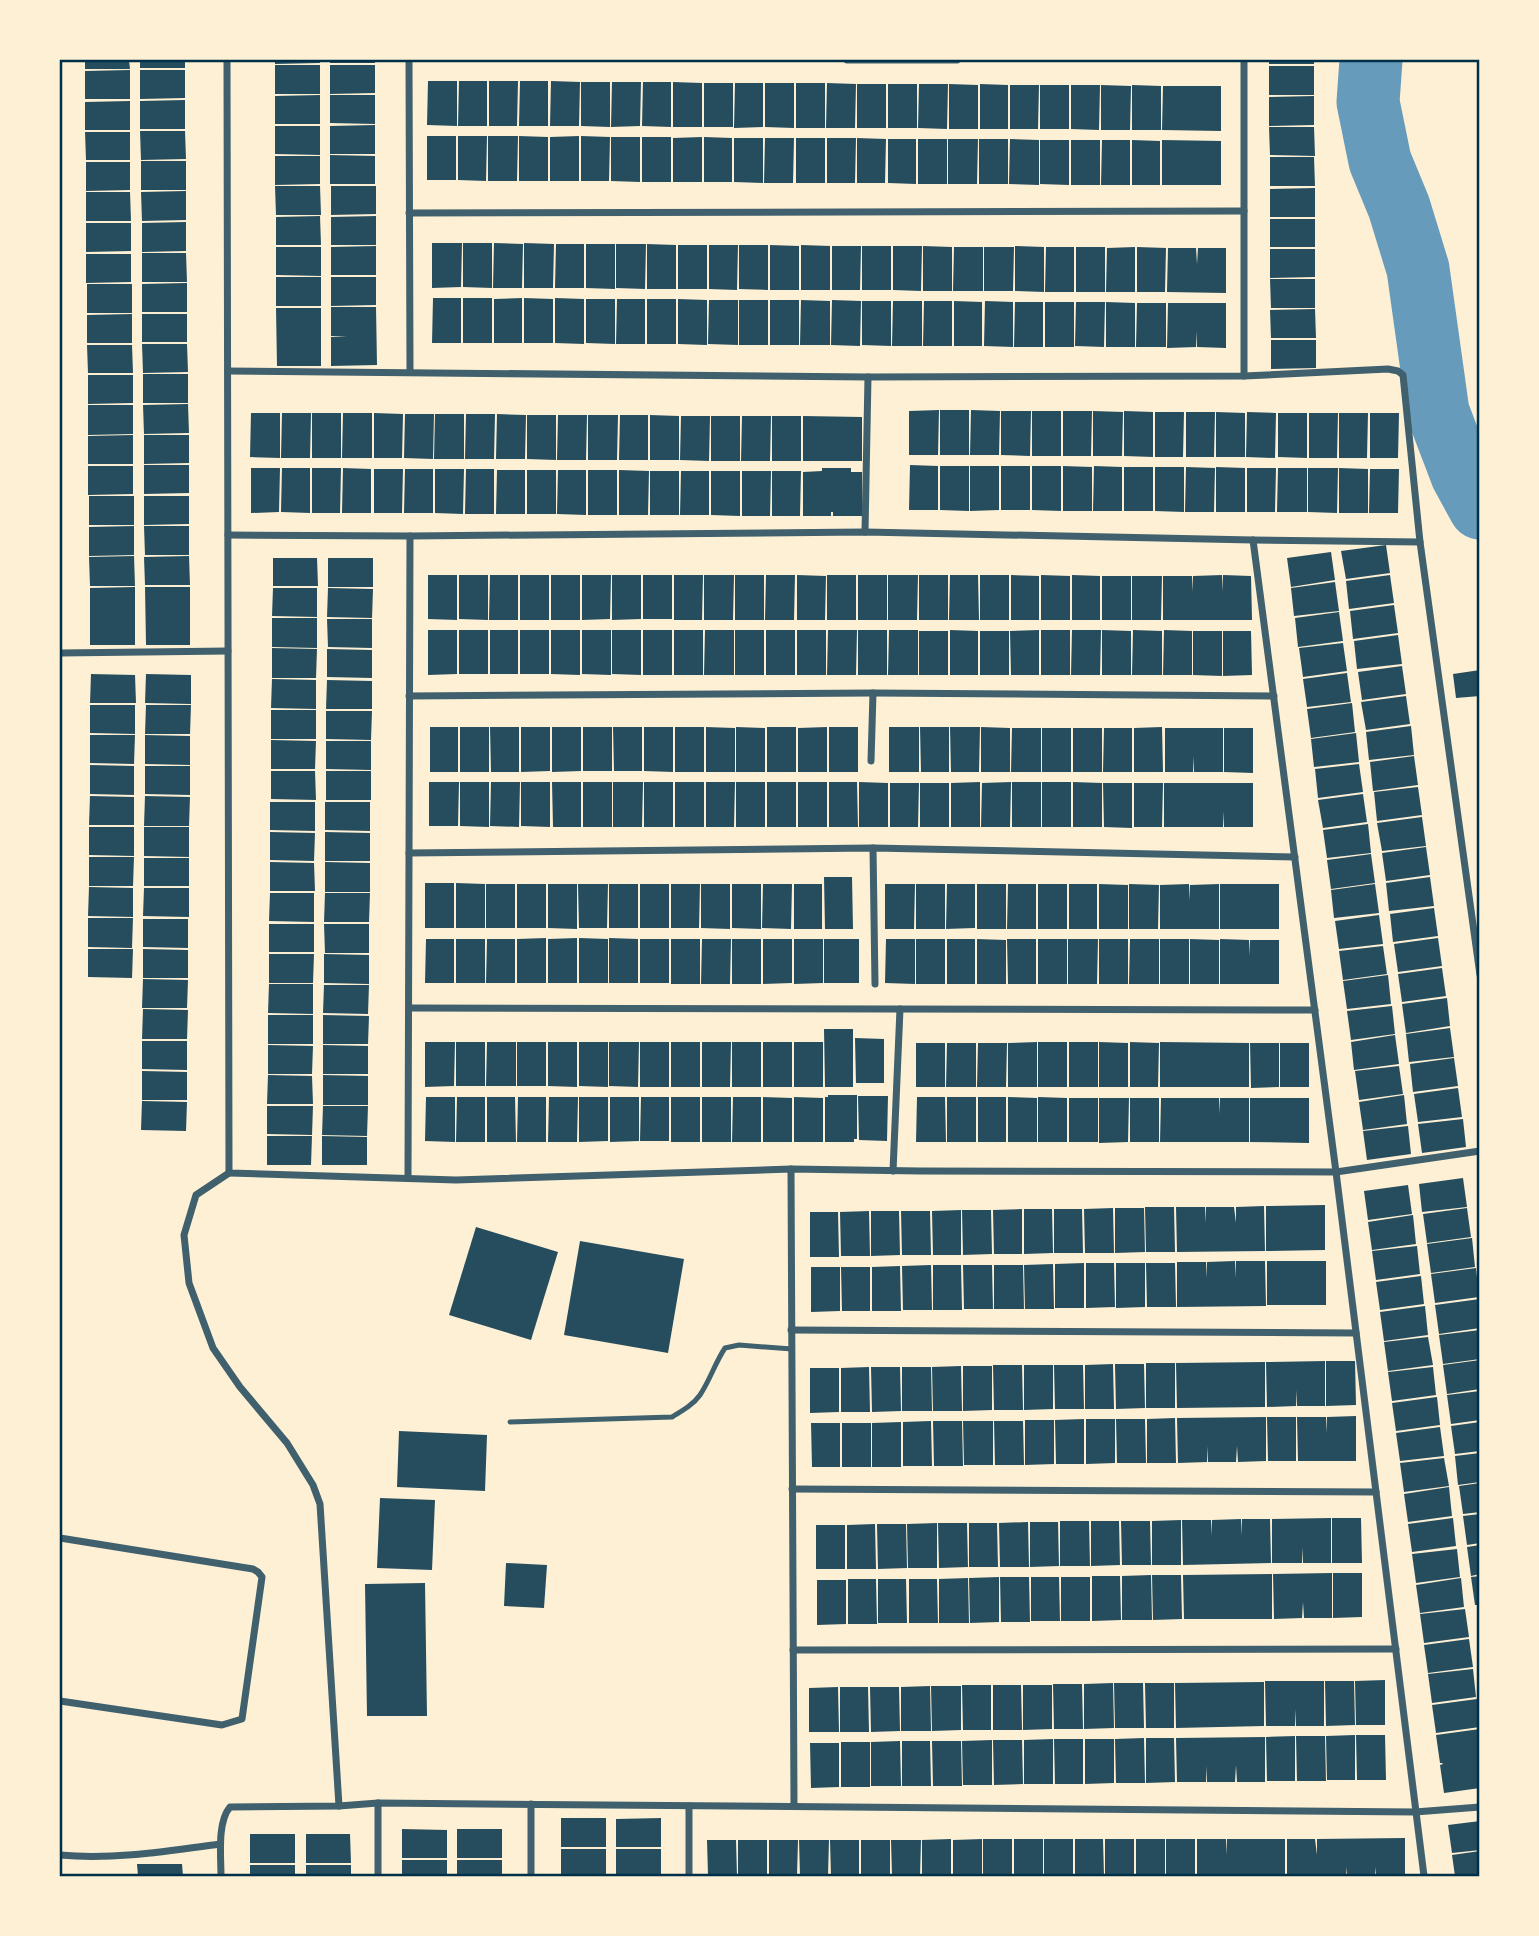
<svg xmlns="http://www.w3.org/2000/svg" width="1539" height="1936" viewBox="0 0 1539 1936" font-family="Overpass,sans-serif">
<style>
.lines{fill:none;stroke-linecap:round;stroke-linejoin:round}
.river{stroke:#669bbc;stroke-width:63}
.building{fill:#264d5e}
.service{stroke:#3f606c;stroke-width:5}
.minor{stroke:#3f606c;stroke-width:7}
.neatline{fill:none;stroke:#003049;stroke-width:2.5}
</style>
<rect width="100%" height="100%" fill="#fdf0d5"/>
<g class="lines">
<polyline class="river" points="1371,60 1368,102 1380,161 1399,207 1418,269 1438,412 1462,475 1480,508"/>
</g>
<g class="building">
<polygon points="85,60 129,60 130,69 85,69"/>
<rect x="140" y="60" width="45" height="8"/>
<polygon points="275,60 320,60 320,63 275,64"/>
<rect x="330" y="60" width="45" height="3"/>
<rect x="1269" y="60" width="45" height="4"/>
<rect x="275" y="65" width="45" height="29"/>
<polygon points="330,65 375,65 375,93 330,94"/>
<rect x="1269" y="66" width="45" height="29"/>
<polygon points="130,70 130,99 85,99 85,71"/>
<polygon points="140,70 185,70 185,98 140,99"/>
<polygon points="428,81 457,81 457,126 427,125"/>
<polygon points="459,81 487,81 487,126 458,126"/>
<polygon points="489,81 518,81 517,126 489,126"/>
<polygon points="520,81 548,81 548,126 519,126"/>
<polygon points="551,81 580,82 579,126 550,126"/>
<polygon points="581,82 610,82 610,127 581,126"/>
<polygon points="612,82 641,82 640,126 611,127"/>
<polygon points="643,82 671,82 671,127 642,126"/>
<polygon points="673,82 702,83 702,127 673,127"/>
<rect x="704" y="83" width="29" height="44"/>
<polygon points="735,83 763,83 763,127 734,128"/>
<polygon points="765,83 794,83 794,128 765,127"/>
<rect x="796" y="83" width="29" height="45"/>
<polygon points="827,83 856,84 855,128 826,128"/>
<rect x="857" y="84" width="29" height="44"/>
<rect x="888" y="84" width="29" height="44"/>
<polygon points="919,84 948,84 947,129 918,128"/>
<polygon points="949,84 978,85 978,129 949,129"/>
<polygon points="980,84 1008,85 1008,129 980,129"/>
<polygon points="1010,85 1039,85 1038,129 1010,129"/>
<rect x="1040" y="85" width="29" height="44"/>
<polygon points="1071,85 1100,85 1099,130 1071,129"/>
<polygon points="1101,85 1131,86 1130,130 1101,130"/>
<polygon points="1132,85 1161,86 1161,130 1132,130"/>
<polygon points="1163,86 1221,86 1221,131 1162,130"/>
<polygon points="320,95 320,124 275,124 275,96"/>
<polygon points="330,95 375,95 375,124 330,123"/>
<polygon points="1314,96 1314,125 1269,126 1269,97"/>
<polygon points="185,100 185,129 140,129 140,101"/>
<polygon points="130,101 130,130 85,130 85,102"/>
<polygon points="375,125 375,154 330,154 330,126"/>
<polygon points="275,126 320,126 320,155 275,154"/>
<polygon points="1269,127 1314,127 1315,156 1270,155"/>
<polygon points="140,131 185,131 186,159 141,160"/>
<polygon points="85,132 130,132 130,160 86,160"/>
<rect x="427" y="136" width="29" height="44"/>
<polygon points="458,136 487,136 486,181 458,180"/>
<polygon points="488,136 518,136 517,181 488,181"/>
<polygon points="519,136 548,137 548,181 519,181"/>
<polygon points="579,136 579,181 550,181 550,137"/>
<polygon points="581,136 610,137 609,181 581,181"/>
<polygon points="611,137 640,137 640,182 611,181"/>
<rect x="642" y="137" width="29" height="45"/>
<polygon points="702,137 702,182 673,182 673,138"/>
<polygon points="704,137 732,138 732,182 704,182"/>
<polygon points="734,138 763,138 763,183 734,182"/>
<polygon points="765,138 794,138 793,183 764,183"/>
<rect x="796" y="138" width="29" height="45"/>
<polygon points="827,138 856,138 855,183 827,183"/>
<polygon points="857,138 886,139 885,183 857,183"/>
<polygon points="888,139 916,139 916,184 888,183"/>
<rect x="918" y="139" width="29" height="45"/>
<polygon points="948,139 978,139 977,184 948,184"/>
<rect x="979" y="139" width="29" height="45"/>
<polygon points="1010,139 1039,140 1039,185 1009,184"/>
<polygon points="1040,140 1069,140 1069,185 1040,184"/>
<rect x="1071" y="140" width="29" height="45"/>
<polygon points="1102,140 1130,140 1130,185 1101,185"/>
<polygon points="1132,140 1160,141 1160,185 1132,185"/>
<polygon points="1162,140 1221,141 1221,185 1162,185"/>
<polygon points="330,155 375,156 375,184 330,184"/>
<polygon points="275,156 320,156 320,184 275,185"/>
<polygon points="1270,157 1314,157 1315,186 1270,186"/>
<rect x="141" y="161" width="45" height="29"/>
<polygon points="86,162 130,162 130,190 86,191"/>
<polygon points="275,186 320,186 321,215 276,215"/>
<polygon points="331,186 376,186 376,214 331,215"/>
<polygon points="1315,188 1315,217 1270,217 1270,189"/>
<polygon points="186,191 186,220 142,221 141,192"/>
<polygon points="86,192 130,192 131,221 86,221"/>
<polygon points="320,216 321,245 276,245 276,217"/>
<polygon points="376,216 376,245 331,245 331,217"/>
<rect x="1270" y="219" width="45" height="28"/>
<polygon points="186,222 186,251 142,252 142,223"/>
<polygon points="86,223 131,223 131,251 86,252"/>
<polygon points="432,243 462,243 461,287 432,288"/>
<polygon points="463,243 492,243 492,288 463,287"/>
<polygon points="494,243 523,244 522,288 493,288"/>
<polygon points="524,243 554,244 553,288 524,288"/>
<polygon points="556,244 584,244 584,288 555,288"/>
<polygon points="586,244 615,244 615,289 586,288"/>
<polygon points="616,244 646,244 645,289 616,288"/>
<polygon points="647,244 676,245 676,289 647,289"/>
<rect x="678" y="245" width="29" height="44"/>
<polygon points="709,245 738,245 737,290 709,289"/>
<polygon points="739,245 768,245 768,290 739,289"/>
<polygon points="770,245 799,246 799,290 770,290"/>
<polygon points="801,245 830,246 830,290 801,290"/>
<polygon points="376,246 376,275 331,275 331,247"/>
<polygon points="832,246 861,246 860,290 832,290"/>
<rect x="862" y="246" width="29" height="44"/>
<polygon points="893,246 922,246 921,291 893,290"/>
<polygon points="923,246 952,247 952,291 923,291"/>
<polygon points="1015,246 1044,247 1044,292 1015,291"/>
<polygon points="276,247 321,247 321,276 276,275"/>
<polygon points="954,247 983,247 983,291 953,291"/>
<polygon points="984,247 1014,247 1013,291 984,291"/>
<polygon points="1046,247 1074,247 1074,292 1045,292"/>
<rect x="1076" y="247" width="29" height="45"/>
<polygon points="1135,247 1135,292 1106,292 1107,248"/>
<polygon points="1137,247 1166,248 1165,292 1137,292"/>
<polygon points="1168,248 1196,248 1197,264 1198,248 1226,248 1226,293 1167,292"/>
<polygon points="1270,249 1315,249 1315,277 1270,278"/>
<polygon points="142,253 186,253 187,282 142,282"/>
<polygon points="86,254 131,254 131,282 86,283"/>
<rect x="276" y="277" width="45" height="29"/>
<polygon points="331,277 376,277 376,305 331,306"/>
<polygon points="1270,279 1315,279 1315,308 1271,308"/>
<polygon points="187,283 187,312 142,312 142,284"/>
<rect x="87" y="284" width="45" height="29"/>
<polygon points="433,298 461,298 461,343 432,343"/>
<rect x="463" y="298" width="29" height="45"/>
<polygon points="522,298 522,343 494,343 494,299"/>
<polygon points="524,298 553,299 553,343 524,343"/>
<polygon points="555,298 584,299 584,344 555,343"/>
<polygon points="586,299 615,299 615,344 586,343"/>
<polygon points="617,299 645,299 645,344 616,344"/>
<rect x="647" y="299" width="29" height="45"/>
<polygon points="678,299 707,300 707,345 678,344"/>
<polygon points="709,300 738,300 738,345 708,344"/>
<rect x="739" y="300" width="29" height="45"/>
<rect x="770" y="300" width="29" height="45"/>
<polygon points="801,300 830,301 830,345 800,345"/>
<polygon points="832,300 861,301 860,346 831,345"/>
<polygon points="862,301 891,301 891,346 862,345"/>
<polygon points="893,301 922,301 922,346 892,346"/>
<polygon points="924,301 952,301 952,346 923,346"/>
<polygon points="954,301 982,302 982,346 954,346"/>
<polygon points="985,301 1013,302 1013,347 984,346"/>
<polygon points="1015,302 1043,302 1043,347 1014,347"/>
<rect x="1045" y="302" width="29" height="45"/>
<polygon points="1076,302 1105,302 1104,347 1075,346"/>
<polygon points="1106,302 1135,303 1135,347 1106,347"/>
<polygon points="1137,303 1166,303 1166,347 1136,347"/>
<polygon points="1168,303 1226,303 1226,348 1197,347 1196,331 1196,347 1167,348"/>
<polygon points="331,307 376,307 377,365 331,366 331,337 347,336 331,336"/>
<polygon points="276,308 321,308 321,366 277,366"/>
<polygon points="1315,309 1316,338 1271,338 1270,310"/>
<polygon points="132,314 132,343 87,343 87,315"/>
<rect x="142" y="314" width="45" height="28"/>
<polygon points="1271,340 1316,340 1316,368 1271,369"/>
<polygon points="142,344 187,344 188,372 143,373"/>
<polygon points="87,345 132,345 133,373 88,373"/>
<rect x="143" y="374" width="45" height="29"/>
<polygon points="88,375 133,375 133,403 88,404"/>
<polygon points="188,404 189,433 144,434 143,405"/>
<polygon points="88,405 133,405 133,434 88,435"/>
<polygon points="939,410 938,455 909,455 909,411"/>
<rect x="940" y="410" width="29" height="45"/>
<polygon points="971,410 1000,411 999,455 970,455"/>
<polygon points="1001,411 1031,411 1030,456 1001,455"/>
<rect x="1032" y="411" width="29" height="45"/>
<polygon points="1063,411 1092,411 1091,456 1063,456"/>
<polygon points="1093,411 1123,412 1122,456 1093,456"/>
<polygon points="1124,411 1153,412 1153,457 1124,456"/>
<polygon points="1155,412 1184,412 1183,457 1155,457"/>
<polygon points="1186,412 1215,412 1214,457 1186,457"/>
<polygon points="1216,412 1245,413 1245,457 1216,457"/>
<polygon points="1247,412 1276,413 1275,458 1246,457"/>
<polygon points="251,413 280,413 280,458 250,457"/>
<polygon points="282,413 311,413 310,458 281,458"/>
<rect x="312" y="413" width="29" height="45"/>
<polygon points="343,413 372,413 372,458 342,458"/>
<polygon points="374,413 403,414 402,458 374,458"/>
<polygon points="1278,413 1307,413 1307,458 1278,457"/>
<polygon points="1309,413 1338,413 1337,458 1309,458"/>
<polygon points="1339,413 1368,413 1367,458 1339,458"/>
<polygon points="1370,413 1399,413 1398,458 1370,458"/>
<polygon points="405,414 434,414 433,459 404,458"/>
<polygon points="435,414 464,414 464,459 434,459"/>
<polygon points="466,414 495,414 494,459 465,459"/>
<polygon points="497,414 526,415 525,459 496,459"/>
<polygon points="527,415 556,415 556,460 527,459"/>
<polygon points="558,415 587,415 586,460 557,460"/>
<polygon points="588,415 618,415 617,460 588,460"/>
<polygon points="620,415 648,415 648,460 619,460"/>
<polygon points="650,415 679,416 679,460 650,460"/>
<polygon points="681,416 710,416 709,461 680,460"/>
<rect x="711" y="416" width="29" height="45"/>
<polygon points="742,416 771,416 770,461 741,461"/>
<rect x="772" y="416" width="29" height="45"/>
<polygon points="803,416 862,417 862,461 803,461"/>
<polygon points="133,435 133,464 88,464 88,436"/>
<polygon points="144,435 189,435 189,463 144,464"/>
<polygon points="144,465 189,465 189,493 144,494"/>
<polygon points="910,465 938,466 938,510 909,510"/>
<polygon points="88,466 133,466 133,494 88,495"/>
<polygon points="940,466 969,466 969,511 940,510"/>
<polygon points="970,466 999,466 999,510 970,511"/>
<rect x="1001" y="466" width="29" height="44"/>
<polygon points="1032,466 1061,466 1061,511 1032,510"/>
<polygon points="1063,466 1092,467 1092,511 1063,511"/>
<polygon points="1094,466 1122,467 1122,511 1093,511"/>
<rect x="1124" y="467" width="29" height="44"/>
<polygon points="1155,467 1184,467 1184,512 1155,511"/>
<polygon points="1186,467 1215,468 1214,512 1185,512"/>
<polygon points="1216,467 1245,468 1245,512 1216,512"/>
<polygon points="251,468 280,468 279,512 251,513"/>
<polygon points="282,468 310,468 310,513 281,512"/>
<polygon points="312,468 341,468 340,513 312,513"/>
<polygon points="343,468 371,469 371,513 342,513"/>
<polygon points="822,468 851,468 851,472 862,472 862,516 833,516 833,512 831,512 831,516 803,516 803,472 822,471"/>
<polygon points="1247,468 1276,468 1275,512 1247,512"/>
<polygon points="1278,468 1307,468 1307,512 1277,512"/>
<polygon points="1308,468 1338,468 1337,513 1308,512"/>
<polygon points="1339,468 1368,469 1368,513 1339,513"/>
<polygon points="374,469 403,469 402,513 374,513"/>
<polygon points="405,469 433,469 433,513 404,513"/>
<polygon points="435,469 464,469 463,514 435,513"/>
<polygon points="466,469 494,469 494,514 465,514"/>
<polygon points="1370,469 1399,469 1398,513 1369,513"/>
<polygon points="497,470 525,470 525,514 496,514"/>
<rect x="527" y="470" width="29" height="44"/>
<polygon points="558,470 586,470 586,515 557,514"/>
<rect x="588" y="470" width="29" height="45"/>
<polygon points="619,470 649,471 648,515 619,515"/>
<rect x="650" y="471" width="29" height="44"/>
<polygon points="681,471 709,471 709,515 680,515"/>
<polygon points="711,471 740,471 740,516 711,515"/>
<polygon points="742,471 771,471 770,516 742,516"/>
<polygon points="772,471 801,471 800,516 772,516"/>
<rect x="89" y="496" width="45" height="29"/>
<polygon points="144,496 189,496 189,524 144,525"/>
<polygon points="134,526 134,555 89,556 89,527"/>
<polygon points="144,526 189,526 189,555 145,555"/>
<polygon points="1386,545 1390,573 1346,579 1341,551"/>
<polygon points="1331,552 1335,580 1291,587 1287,558"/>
<polygon points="134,556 135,586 90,586 89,557"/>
<polygon points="189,556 190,585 145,585 144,557"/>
<polygon points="273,558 317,558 318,586 273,586"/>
<rect x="328" y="558" width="45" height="29"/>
<polygon points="428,575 457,575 457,620 428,619"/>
<polygon points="459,575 488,575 488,620 459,619"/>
<polygon points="490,575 518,575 518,620 489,620"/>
<rect x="520" y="575" width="29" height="45"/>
<rect x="551" y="575" width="29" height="45"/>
<polygon points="582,575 611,575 610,619 582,620"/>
<polygon points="612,575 641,575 641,619 612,620"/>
<rect x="643" y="575" width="29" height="44"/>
<polygon points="674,575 703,575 702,620 674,620"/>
<polygon points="704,575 734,575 733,620 704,620"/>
<rect x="735" y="575" width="29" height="45"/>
<polygon points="766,575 795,575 794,620 765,620"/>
<polygon points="797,575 826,576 825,620 797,620"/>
<rect x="827" y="575" width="29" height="45"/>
<rect x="858" y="575" width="29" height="45"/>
<polygon points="888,575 918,575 917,620 888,620"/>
<rect x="919" y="575" width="29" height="45"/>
<polygon points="950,575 978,575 979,620 949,620"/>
<rect x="980" y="575" width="29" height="45"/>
<polygon points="1011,575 1039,576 1039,620 1011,620"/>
<polygon points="1041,575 1070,576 1070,620 1041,620"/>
<polygon points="1072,575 1100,576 1100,620 1072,620"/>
<polygon points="1222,575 1222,592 1223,575 1251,576 1252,620 1163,620 1163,576 1192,576 1193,592 1193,576"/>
<polygon points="1390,575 1394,603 1349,609 1346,581"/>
<rect x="1102" y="576" width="29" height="44"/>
<polygon points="1132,576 1162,576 1161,620 1132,620"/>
<polygon points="1335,582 1339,611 1294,616 1291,588"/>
<polygon points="135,587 135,645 90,645 90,588"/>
<polygon points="145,587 190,587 190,645 146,645"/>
<polygon points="273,588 317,588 317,617 272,616"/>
<polygon points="328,588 373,589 372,618 327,617"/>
<polygon points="1394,605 1398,633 1353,639 1350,611"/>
<polygon points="1339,612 1343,641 1298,647 1295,618"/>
<polygon points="272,618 317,618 317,648 272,647"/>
<polygon points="327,619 372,619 372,648 328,647"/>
<polygon points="428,630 457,630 457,674 428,675"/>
<rect x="459" y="630" width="29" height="44"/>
<rect x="490" y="630" width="28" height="44"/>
<rect x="520" y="630" width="29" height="44"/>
<polygon points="551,630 580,630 580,675 551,674"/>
<polygon points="582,630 611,630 611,675 582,674"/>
<polygon points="612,630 641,630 641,675 612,674"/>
<rect x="643" y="630" width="29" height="45"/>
<rect x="674" y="630" width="29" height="45"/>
<polygon points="705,630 734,630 734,675 704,675"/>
<rect x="735" y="630" width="29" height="45"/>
<rect x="766" y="630" width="29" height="45"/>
<rect x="797" y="630" width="29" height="45"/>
<polygon points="828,630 857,630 856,675 827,675"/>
<rect x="858" y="630" width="29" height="45"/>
<polygon points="889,630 918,630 918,675 888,675"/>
<polygon points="950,630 978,631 978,675 950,675"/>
<polygon points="1039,630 1039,675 1011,675 1010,631"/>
<rect x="1041" y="630" width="29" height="45"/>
<polygon points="1072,630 1101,630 1100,675 1071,675"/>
<polygon points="1102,630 1131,631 1131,675 1102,675"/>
<polygon points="1133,630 1162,631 1162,675 1132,675"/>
<polygon points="1164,630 1192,631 1192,675 1163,675"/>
<rect x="919" y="631" width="29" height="44"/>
<rect x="980" y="631" width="29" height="44"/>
<polygon points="1193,631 1222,631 1222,676 1193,675"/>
<polygon points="1223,631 1251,631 1252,675 1223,676"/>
<polygon points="1398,635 1402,664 1357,669 1354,641"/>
<polygon points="1343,643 1347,671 1303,677 1299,648"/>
<polygon points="272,648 317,649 316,678 272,678"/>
<polygon points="327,649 372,650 372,678 327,677"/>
<polygon points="1402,666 1406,694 1362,700 1358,672"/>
<polygon points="1480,670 1480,696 1456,698 1453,674"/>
<polygon points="1347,673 1351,702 1307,707 1303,679"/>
<polygon points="91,674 135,675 136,703 90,703"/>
<polygon points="146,674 191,675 191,704 145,703"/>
<polygon points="272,679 316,680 316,709 271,708"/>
<polygon points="327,680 372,681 372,709 326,709"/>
<polygon points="1406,696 1410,724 1366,730 1361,702"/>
<polygon points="1352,703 1355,732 1311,738 1307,709"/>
<polygon points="90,705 135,705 135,734 90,733"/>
<polygon points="146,705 191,705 190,734 145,734"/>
<rect x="271" y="710" width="45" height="29"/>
<polygon points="326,711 372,711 371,740 326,739"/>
<polygon points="1411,726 1414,755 1369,760 1366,732"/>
<rect x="430" y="727" width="28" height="45"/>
<rect x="460" y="727" width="29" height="45"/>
<polygon points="490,727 519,727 519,772 491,772"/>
<polygon points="521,727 550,727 550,771 521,772"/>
<polygon points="552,727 581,727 581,771 552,772"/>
<rect x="583" y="727" width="29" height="44"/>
<polygon points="613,727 642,727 642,771 614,771"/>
<polygon points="644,727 673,727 673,772 644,771"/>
<rect x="675" y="727" width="29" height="45"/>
<polygon points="706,727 735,728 735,772 706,772"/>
<polygon points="736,727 765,728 765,772 736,772"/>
<rect x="767" y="727" width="29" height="45"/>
<polygon points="827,727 827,772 798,772 798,728"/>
<rect x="829" y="727" width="29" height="45"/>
<rect x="889" y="727" width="30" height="45"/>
<polygon points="920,727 949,727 949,772 921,772"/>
<polygon points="950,727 980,727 979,772 951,772"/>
<polygon points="981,727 1010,728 1010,772 981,772"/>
<polygon points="1162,727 1163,772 1134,772 1134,728"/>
<polygon points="1012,728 1041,728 1041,772 1011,772"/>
<rect x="1042" y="728" width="29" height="44"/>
<rect x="1073" y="728" width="29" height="44"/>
<polygon points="1104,728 1132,728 1132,772 1103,772"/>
<polygon points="1165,728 1223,728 1223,772 1194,772 1193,756 1193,772 1165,772"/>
<polygon points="1224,728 1253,728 1253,773 1224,772"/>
<polygon points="1356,733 1359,762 1314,767 1311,739"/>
<polygon points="90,735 135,735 134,764 90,763"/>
<polygon points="145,735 190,736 190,765 145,764"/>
<polygon points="271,740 316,741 315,769 271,769"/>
<polygon points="326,741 371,741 371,770 326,769"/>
<polygon points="1414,756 1418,785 1373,791 1370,762"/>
<polygon points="1359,764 1363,792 1318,798 1315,769"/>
<polygon points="90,765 134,766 134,795 90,794"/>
<polygon points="145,766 190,766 190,795 145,794"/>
<polygon points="271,771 315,771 316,800 271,799"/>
<rect x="326" y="771" width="45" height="29"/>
<polygon points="429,782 459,782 458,826 429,826"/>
<polygon points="460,782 489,782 489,827 460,826"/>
<polygon points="491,782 520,782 519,827 490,826"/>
<polygon points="521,782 550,782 550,827 521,826"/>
<polygon points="552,782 581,782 581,827 553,827"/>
<rect x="583" y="782" width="29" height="45"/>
<polygon points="613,782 643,782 642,827 613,827"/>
<rect x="644" y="782" width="29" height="45"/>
<rect x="675" y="782" width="29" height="45"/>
<polygon points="706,782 735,782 734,827 706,827"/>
<rect x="736" y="782" width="29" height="45"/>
<rect x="767" y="782" width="29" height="45"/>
<rect x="798" y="782" width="29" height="45"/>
<polygon points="829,782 857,782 858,827 829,827"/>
<polygon points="859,782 888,783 888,827 859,827"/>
<polygon points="980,782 980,827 951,827 951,783"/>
<polygon points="1011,782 1010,827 981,827 982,783"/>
<rect x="1012" y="782" width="29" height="45"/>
<rect x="1042" y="782" width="29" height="45"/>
<polygon points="1073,782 1102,783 1102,827 1073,827"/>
<polygon points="890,783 919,783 918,827 890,827"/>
<rect x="920" y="783" width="29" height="44"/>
<polygon points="1103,783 1132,783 1132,828 1104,827"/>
<polygon points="1134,783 1163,783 1162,827 1134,827"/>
<polygon points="1164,783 1253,783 1253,827 1224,827 1224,811 1223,827 1164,827"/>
<polygon points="1418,787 1422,815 1377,821 1374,792"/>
<polygon points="1363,794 1367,822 1323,828 1318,800"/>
<polygon points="90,796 134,797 134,825 89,825"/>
<polygon points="145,796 190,797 189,826 144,826"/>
<polygon points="270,802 315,802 315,831 270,830"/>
<polygon points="325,802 370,802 370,831 325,830"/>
<polygon points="1422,817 1426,846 1382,851 1377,823"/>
<polygon points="1368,824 1371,853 1327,858 1323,830"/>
<polygon points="89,827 134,827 134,856 89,855"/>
<polygon points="144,827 189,827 189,857 144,856"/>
<polygon points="270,832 315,833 314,861 270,860"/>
<polygon points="325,832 370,833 370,861 325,861"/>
<polygon points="1426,847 1430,875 1386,881 1382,853"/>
<polygon points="1371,854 1375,883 1331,889 1327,860"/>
<polygon points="89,857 134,857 133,886 89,886"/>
<rect x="144" y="858" width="45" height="28"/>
<polygon points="270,862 314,863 315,891 270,891"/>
<polygon points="325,862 370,863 370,892 325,892"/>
<polygon points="824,877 852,877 853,929 825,929"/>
<polygon points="1430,877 1434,906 1389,911 1386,883"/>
<rect x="425" y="883" width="29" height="45"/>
<polygon points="456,883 485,884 485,928 456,928"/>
<rect x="486" y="884" width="29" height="44"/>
<rect x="517" y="884" width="29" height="44"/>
<polygon points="548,884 577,884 577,929 548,928"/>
<polygon points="578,884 608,884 607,928 579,928"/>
<rect x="609" y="884" width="29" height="44"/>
<rect x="640" y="884" width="29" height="44"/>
<polygon points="671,884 700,884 699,928 671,928"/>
<polygon points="701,884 730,884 730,929 701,928"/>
<polygon points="732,884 761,884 761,929 732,928"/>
<polygon points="763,884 792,884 791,929 762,928"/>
<rect x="794" y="884" width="28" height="45"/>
<polygon points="885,884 915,884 914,929 885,929"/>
<rect x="916" y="884" width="29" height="45"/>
<polygon points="947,884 975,884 975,928 946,929"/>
<rect x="977" y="884" width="29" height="45"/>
<polygon points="1008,884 1036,884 1036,929 1007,929"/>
<rect x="1038" y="884" width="29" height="45"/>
<rect x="1069" y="884" width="28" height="45"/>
<polygon points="1099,884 1128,885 1128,929 1099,929"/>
<polygon points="1129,884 1159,885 1158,929 1129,929"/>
<polygon points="1189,884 1189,901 1190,885 1219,884 1219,929 1160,929 1160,885"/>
<rect x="1220" y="884" width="59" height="45"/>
<polygon points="1375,884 1379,913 1334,918 1331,890"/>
<polygon points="89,887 133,888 133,917 88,916"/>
<polygon points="144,888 189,888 189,917 143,916"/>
<polygon points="270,893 314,893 314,922 269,921"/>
<polygon points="325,893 370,893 369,922 324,922"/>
<polygon points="1434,908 1438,936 1393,942 1390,914"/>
<polygon points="1379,915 1383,944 1339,949 1335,921"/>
<polygon points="88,918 133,918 132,948 88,947"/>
<polygon points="143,919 188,919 188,948 143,947"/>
<rect x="269" y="924" width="45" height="28"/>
<polygon points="324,924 369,924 369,953 325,953"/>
<polygon points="546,938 546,983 517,983 517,939"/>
<polygon points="577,938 577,983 548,983 548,939"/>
<polygon points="579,938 608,939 608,983 579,983"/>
<polygon points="609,938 638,939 638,983 609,983"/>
<polygon points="1438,938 1442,966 1398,972 1394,944"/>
<polygon points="426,939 454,939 454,983 425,983"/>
<rect x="456" y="939" width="29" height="44"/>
<polygon points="487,939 515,939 515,983 486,983"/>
<rect x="640" y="939" width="29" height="44"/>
<rect x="671" y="939" width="29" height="45"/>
<polygon points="702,939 731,939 730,984 701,984"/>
<rect x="732" y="939" width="29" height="45"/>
<polygon points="763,939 792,939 792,983 763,984"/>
<polygon points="794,939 823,939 823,983 794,984"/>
<rect x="824" y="939" width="35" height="44"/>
<polygon points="886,939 915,939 915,984 885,983"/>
<rect x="916" y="939" width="29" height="45"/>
<rect x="947" y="939" width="28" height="45"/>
<polygon points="977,939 1006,940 1006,984 977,984"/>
<polygon points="1007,939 1036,939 1036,984 1008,984"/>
<rect x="1038" y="939" width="29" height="45"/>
<polygon points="1068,939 1098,939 1097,984 1068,984"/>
<rect x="1099" y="939" width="29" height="45"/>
<polygon points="1130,939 1159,939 1159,984 1129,984"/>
<rect x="1160" y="939" width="29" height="45"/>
<polygon points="1190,939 1219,940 1219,984 1190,984"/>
<polygon points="1220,939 1249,940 1249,956 1250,940 1279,940 1279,984 1220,984"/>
<polygon points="1383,946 1387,974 1343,980 1339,951"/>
<polygon points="88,949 133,949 132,978 88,977"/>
<polygon points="143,949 188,950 188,978 143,978"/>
<polygon points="269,954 314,954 313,983 269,983"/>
<polygon points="324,954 369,955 369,984 324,983"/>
<polygon points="1442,968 1446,996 1402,1002 1398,974"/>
<polygon points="1388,975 1391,1004 1347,1009 1343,981"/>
<polygon points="143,979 188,980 187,1008 142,1008"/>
<polygon points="269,984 313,984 313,1014 268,1013"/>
<polygon points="324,985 369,985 368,1014 323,1013"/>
<polygon points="1447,998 1450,1026 1406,1033 1402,1004"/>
<polygon points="1392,1006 1395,1034 1351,1040 1347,1011"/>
<polygon points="143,1009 188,1010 187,1039 142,1039"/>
<rect x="268" y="1015" width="45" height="29"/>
<polygon points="323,1015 369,1016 368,1044 323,1044"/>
<polygon points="1450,1028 1454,1057 1409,1062 1406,1034"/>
<polygon points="824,1029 853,1029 853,1087 825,1087"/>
<polygon points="1395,1035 1399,1064 1354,1070 1351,1042"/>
<polygon points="855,1038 884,1039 884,1083 856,1083"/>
<polygon points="142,1041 187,1041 187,1070 142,1069"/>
<polygon points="425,1042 455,1042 454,1086 425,1087"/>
<rect x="456" y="1042" width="29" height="44"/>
<polygon points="487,1042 516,1042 516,1086 486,1086"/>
<rect x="517" y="1042" width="29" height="44"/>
<polygon points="548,1042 577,1042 577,1087 548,1086"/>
<polygon points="579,1042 608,1042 608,1087 579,1086"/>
<polygon points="609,1042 639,1042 638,1087 609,1086"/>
<rect x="640" y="1042" width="29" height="45"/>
<rect x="671" y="1042" width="29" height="45"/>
<polygon points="702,1042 731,1042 730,1087 702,1087"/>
<rect x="732" y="1042" width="29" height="45"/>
<rect x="763" y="1042" width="29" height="45"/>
<rect x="794" y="1042" width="29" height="45"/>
<polygon points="1037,1042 1037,1087 1008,1087 1008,1043"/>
<rect x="1038" y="1042" width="29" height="45"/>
<rect x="1069" y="1042" width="29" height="45"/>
<polygon points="1099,1042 1128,1043 1128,1087 1099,1087"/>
<polygon points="1130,1042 1159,1043 1158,1087 1130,1087"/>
<polygon points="1160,1042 1249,1043 1249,1087 1160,1087"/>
<rect x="916" y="1043" width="29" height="44"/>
<polygon points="947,1043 976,1043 976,1087 946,1087"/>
<polygon points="978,1043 1007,1043 1006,1087 977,1087"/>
<polygon points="1250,1043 1279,1043 1279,1087 1251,1088"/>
<rect x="1280" y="1043" width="29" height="44"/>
<polygon points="268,1045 313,1046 312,1074 268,1074"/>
<polygon points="323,1045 368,1046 368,1074 323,1074"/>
<polygon points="1454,1058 1458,1086 1413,1092 1410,1064"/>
<polygon points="1399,1066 1403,1094 1359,1100 1355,1071"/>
<polygon points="142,1071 187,1072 187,1100 142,1100"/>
<polygon points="268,1075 312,1076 313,1104 267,1104"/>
<polygon points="323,1075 368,1076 368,1105 323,1105"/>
<polygon points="1458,1088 1462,1117 1418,1122 1414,1094"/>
<polygon points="828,1095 857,1095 857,1139 854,1139 854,1142 825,1142 825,1097 828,1097"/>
<polygon points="1404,1095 1407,1124 1363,1130 1359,1102"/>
<polygon points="858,1096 888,1096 887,1141 859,1140"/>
<polygon points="426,1097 455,1097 455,1142 425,1141"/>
<polygon points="457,1097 485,1097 485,1142 456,1142"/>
<polygon points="487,1097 515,1097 516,1142 487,1142"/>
<polygon points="518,1097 546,1097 546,1142 517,1142"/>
<polygon points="549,1097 578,1097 577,1142 548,1142"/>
<polygon points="579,1097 608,1097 608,1141 579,1142"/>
<polygon points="610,1097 639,1097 639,1141 610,1142"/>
<polygon points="641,1097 669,1097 669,1141 640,1141"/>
<rect x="671" y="1097" width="29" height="45"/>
<rect x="702" y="1097" width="29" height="45"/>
<polygon points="733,1097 761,1097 761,1142 732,1142"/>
<polygon points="763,1097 792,1098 792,1142 763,1142"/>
<polygon points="794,1097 823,1098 823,1142 794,1142"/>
<polygon points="917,1097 945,1097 946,1142 916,1142"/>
<rect x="947" y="1097" width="29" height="45"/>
<rect x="978" y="1097" width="28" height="45"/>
<polygon points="1008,1097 1037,1098 1037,1142 1008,1142"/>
<polygon points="1038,1097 1067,1098 1067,1142 1038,1142"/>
<rect x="1069" y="1098" width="29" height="44"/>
<polygon points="1099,1098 1129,1098 1128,1142 1099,1143"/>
<rect x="1130" y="1098" width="29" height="44"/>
<polygon points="1161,1098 1219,1098 1219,1114 1220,1098 1249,1098 1249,1142 1160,1142"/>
<polygon points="1250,1098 1309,1098 1309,1143 1250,1142"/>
<polygon points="142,1101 187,1102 186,1131 141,1130"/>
<polygon points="267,1106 313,1106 312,1135 267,1134"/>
<polygon points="323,1106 368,1106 367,1136 322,1135"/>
<polygon points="1463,1119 1466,1147 1422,1153 1418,1124"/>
<polygon points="1408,1126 1411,1154 1367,1160 1363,1131"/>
<polygon points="267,1136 312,1136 311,1165 267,1165"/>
<polygon points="322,1136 367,1137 367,1165 322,1165"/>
<polygon points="1463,1178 1467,1207 1422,1212 1419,1184"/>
<polygon points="1408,1185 1412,1214 1368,1220 1364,1191"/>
<polygon points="1325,1205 1325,1250 1266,1251 1266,1206"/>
<polygon points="1264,1206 1265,1251 1177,1252 1176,1207 1205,1207 1205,1223 1206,1207 1234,1207 1236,1223 1236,1207"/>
<polygon points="1145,1207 1174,1207 1175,1252 1146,1252"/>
<polygon points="1113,1208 1114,1253 1085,1253 1084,1209"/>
<polygon points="1115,1208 1144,1208 1145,1252 1115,1253"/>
<polygon points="1467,1208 1471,1237 1427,1243 1423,1214"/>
<polygon points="1022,1209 1022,1254 994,1254 993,1210"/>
<polygon points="1024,1209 1052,1209 1053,1253 1024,1254"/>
<polygon points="1054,1209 1082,1209 1083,1253 1054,1253"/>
<polygon points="961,1210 961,1255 933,1255 932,1211"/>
<polygon points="962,1210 991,1210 992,1254 963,1255"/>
<polygon points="869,1211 870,1256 841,1256 840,1212"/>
<polygon points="871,1211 899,1211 900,1255 871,1256"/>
<polygon points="901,1211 930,1211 931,1255 902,1255"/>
<polygon points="810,1212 838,1212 839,1257 810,1257"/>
<polygon points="1413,1215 1416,1244 1372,1250 1368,1222"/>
<polygon points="476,1227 558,1252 531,1340 449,1315"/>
<polygon points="1472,1238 1475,1267 1431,1273 1427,1244"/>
<polygon points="580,1241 684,1259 668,1353 564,1335"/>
<polygon points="1417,1246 1420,1274 1376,1280 1372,1251"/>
<polygon points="1235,1261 1236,1278 1236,1261 1265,1261 1266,1306 1177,1307 1177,1262 1206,1262 1206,1278 1207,1262"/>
<rect x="1267" y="1261" width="59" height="44"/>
<polygon points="1084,1263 1084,1308 1055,1308 1055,1264"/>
<polygon points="1086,1263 1114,1263 1115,1307 1086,1308"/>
<polygon points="1116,1263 1145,1263 1145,1307 1116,1308"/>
<polygon points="1146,1263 1175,1263 1176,1307 1147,1307"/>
<polygon points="1053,1264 1054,1309 1025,1309 1024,1265"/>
<polygon points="931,1265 932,1310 903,1310 902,1266"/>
<polygon points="933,1265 961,1265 962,1310 933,1310"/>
<polygon points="963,1265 992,1265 993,1309 964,1309"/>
<polygon points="994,1265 1023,1265 1024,1309 994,1309"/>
<polygon points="900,1266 901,1311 872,1311 872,1267"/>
<polygon points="811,1267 840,1267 840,1311 811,1312"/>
<polygon points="841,1267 870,1267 870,1311 842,1311"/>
<polygon points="1476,1268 1479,1297 1435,1303 1431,1274"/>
<polygon points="1421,1276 1424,1304 1380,1310 1376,1282"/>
<polygon points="1480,1299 1480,1328 1439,1334 1435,1305"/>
<polygon points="1425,1306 1428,1335 1384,1341 1380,1312"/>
<polygon points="1480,1330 1480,1359 1443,1364 1439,1335"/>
<polygon points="1428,1337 1433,1365 1388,1371 1384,1342"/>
<polygon points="1480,1360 1480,1389 1447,1394 1443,1365"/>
<polygon points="1325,1361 1325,1406 1297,1406 1296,1390 1296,1406 1267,1407 1266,1362"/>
<polygon points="1326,1361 1355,1361 1356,1405 1326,1406"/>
<polygon points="1265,1362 1265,1407 1177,1408 1176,1363"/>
<rect x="1146" y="1363" width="29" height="45"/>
<polygon points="1113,1364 1114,1409 1085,1409 1085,1365"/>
<polygon points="1115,1364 1144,1364 1145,1408 1116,1409"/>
<polygon points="993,1365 1022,1365 1023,1410 994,1410"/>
<polygon points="1024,1365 1053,1365 1053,1409 1024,1410"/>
<polygon points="1054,1365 1083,1365 1084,1409 1055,1409"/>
<polygon points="961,1366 962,1411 933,1411 932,1367"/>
<polygon points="963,1366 992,1366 992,1410 963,1411"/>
<polygon points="869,1367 870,1412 841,1412 841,1368"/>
<polygon points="871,1367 900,1367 901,1411 872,1412"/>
<polygon points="902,1367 931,1367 932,1411 902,1411"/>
<polygon points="1433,1367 1436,1395 1392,1401 1388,1372"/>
<polygon points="810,1368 839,1368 839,1412 810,1413"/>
<polygon points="1480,1391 1480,1420 1451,1424 1447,1395"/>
<polygon points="1437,1397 1440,1425 1396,1431 1392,1403"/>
<polygon points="1356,1416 1356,1461 1298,1461 1297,1417 1326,1417 1326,1433 1327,1417"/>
<polygon points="1266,1417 1266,1461 1238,1462 1237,1446 1236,1462 1208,1462 1207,1446 1207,1462 1178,1463 1177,1418"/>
<polygon points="1267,1417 1296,1417 1296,1461 1268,1461"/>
<polygon points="1175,1418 1176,1463 1147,1463 1147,1419"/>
<polygon points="1084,1419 1084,1464 1056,1464 1055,1420"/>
<polygon points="1086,1419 1115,1419 1115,1463 1086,1464"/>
<polygon points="1116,1419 1145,1419 1146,1463 1117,1463"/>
<polygon points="1025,1420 1054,1420 1054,1464 1025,1465"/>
<polygon points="931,1421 932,1466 903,1466 903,1422"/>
<polygon points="933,1421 962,1421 963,1466 934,1466"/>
<polygon points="963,1421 993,1421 993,1465 964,1465"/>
<polygon points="994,1421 1023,1421 1024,1465 995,1465"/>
<polygon points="901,1422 901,1467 872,1467 872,1423"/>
<polygon points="1480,1422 1480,1451 1455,1454 1451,1426"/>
<polygon points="811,1423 840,1423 840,1467 812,1467"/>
<rect x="842" y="1423" width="29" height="44"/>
<polygon points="1440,1427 1444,1456 1400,1461 1396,1433"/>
<polygon points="399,1431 487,1435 485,1491 397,1487"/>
<polygon points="1480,1453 1480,1482 1458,1485 1455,1456"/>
<polygon points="1444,1458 1449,1486 1404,1492 1400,1463"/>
<polygon points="1480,1483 1480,1512 1463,1514 1459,1486"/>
<polygon points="1449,1487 1452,1516 1408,1522 1404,1494"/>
<polygon points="380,1498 435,1500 432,1570 377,1568"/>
<polygon points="1480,1514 1480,1543 1467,1545 1463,1516"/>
<polygon points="1331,1518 1331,1563 1303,1563 1302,1547 1302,1563 1272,1563 1272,1519"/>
<polygon points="1332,1518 1361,1518 1362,1563 1332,1563"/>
<polygon points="1453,1518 1456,1546 1412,1552 1408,1524"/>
<polygon points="1241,1519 1241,1536 1242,1519 1270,1519 1271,1563 1183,1565 1182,1520 1211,1520 1211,1536 1212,1520"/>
<polygon points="1181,1520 1181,1565 1152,1565 1152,1521"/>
<polygon points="1060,1521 1089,1521 1090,1566 1060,1566"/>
<polygon points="1091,1521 1119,1521 1120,1565 1091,1566"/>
<polygon points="1121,1521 1150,1521 1151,1565 1122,1565"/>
<polygon points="1028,1522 1029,1567 1000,1567 999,1523"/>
<polygon points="1030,1522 1058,1522 1059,1566 1030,1567"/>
<polygon points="937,1523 937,1568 908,1568 907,1524"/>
<polygon points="938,1523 967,1523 968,1567 939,1568"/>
<polygon points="969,1523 997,1523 998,1567 969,1567"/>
<polygon points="875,1524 876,1569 847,1569 847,1525"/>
<polygon points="877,1524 906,1524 907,1568 878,1569"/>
<rect x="816" y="1525" width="29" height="44"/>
<polygon points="1480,1545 1480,1574 1471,1576 1467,1547"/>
<polygon points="1457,1549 1460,1577 1416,1583 1412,1554"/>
<polygon points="506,1563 547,1565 544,1608 504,1606"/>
<polygon points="1332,1573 1332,1618 1304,1618 1303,1602 1302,1618 1274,1619 1273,1574"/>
<polygon points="1333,1573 1362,1573 1362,1617 1333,1618"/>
<polygon points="1272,1574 1272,1619 1184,1619 1183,1575"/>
<polygon points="1151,1575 1152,1620 1122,1620 1122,1576"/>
<polygon points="1152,1575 1181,1575 1182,1619 1153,1620"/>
<polygon points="1092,1576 1120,1576 1121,1620 1092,1621"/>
<polygon points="1480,1576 1480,1605 1475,1605 1471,1577"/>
<polygon points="999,1577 999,1622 970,1623 969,1578"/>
<polygon points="1000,1577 1029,1577 1030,1622 1001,1622"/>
<polygon points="1031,1577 1059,1577 1060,1621 1031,1621"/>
<rect x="1061" y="1577" width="29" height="44"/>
<polygon points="968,1578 969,1623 939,1623 939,1579"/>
<polygon points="1461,1578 1464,1607 1420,1613 1416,1585"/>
<polygon points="848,1579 876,1579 877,1624 848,1624"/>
<polygon points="878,1579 906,1579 907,1623 878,1623"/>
<polygon points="909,1579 937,1579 938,1623 909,1623"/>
<polygon points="817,1580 846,1580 846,1624 817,1625"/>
<polygon points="425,1583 427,1716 367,1716 365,1584"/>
<polygon points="1465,1609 1469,1637 1424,1643 1420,1614"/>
<polygon points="1469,1639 1473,1667 1428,1673 1424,1645"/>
<polygon points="1473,1669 1476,1697 1432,1703 1428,1674"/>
<polygon points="1385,1680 1385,1725 1356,1725 1355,1681"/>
<polygon points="1265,1681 1324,1681 1324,1726 1296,1726 1295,1709 1295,1726 1266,1726"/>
<polygon points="1325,1681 1354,1681 1355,1725 1326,1726"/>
<polygon points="1264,1682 1264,1726 1176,1728 1175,1683"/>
<polygon points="1113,1683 1114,1728 1084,1729 1084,1684"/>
<polygon points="1114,1683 1143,1683 1144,1728 1115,1728"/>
<polygon points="1145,1683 1174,1683 1174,1728 1146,1728"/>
<polygon points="1053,1684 1082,1684 1083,1729 1054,1729"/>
<polygon points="962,1685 991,1685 991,1730 963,1730"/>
<polygon points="993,1685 1021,1685 1022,1730 993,1730"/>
<polygon points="1023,1685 1052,1685 1052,1729 1023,1730"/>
<polygon points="930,1686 931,1731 901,1731 901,1687"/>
<polygon points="931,1686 961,1686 961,1730 932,1731"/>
<polygon points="838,1687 839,1732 809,1732 809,1688"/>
<polygon points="840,1687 868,1687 869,1732 840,1732"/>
<polygon points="870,1687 899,1687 900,1731 871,1732"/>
<polygon points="1477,1699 1480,1727 1436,1733 1432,1705"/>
<polygon points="1480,1729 1480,1788 1444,1793 1440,1765 1443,1764 1442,1763 1440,1763 1436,1735"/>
<polygon points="1355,1735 1355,1780 1327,1780 1326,1736"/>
<polygon points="1356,1735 1385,1735 1386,1780 1357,1780"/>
<polygon points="1295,1736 1295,1781 1267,1781 1266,1737"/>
<polygon points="1296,1736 1325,1736 1326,1781 1297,1781"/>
<polygon points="1265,1737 1265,1782 1237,1782 1236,1765 1235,1782 1207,1782 1207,1766 1206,1782 1177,1782 1176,1738"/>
<polygon points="1144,1738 1145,1783 1116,1783 1115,1739"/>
<polygon points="1146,1738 1174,1738 1175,1782 1146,1783"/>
<polygon points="1053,1739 1053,1784 1024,1784 1024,1740"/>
<polygon points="1054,1739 1083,1739 1083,1784 1055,1784"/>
<polygon points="1085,1739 1114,1739 1114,1783 1085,1784"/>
<polygon points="992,1740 992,1785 963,1785 962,1741"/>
<polygon points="993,1740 1022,1740 1023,1784 994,1785"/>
<polygon points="900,1741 901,1786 871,1786 871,1742"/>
<polygon points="902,1741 930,1741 931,1786 902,1786"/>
<polygon points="932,1741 961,1741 962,1786 933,1786"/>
<rect x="841" y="1742" width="29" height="45"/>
<polygon points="810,1743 839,1743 839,1787 811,1788"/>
<rect x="561" y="1818" width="45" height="29"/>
<polygon points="661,1818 661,1847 616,1847 616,1819"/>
<polygon points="1480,1821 1480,1850 1452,1853 1448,1825"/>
<polygon points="402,1829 447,1830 447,1858 402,1858"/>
<rect x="457" y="1829" width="45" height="29"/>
<rect x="250" y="1834" width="45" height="29"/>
<polygon points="306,1834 350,1834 351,1863 306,1863"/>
<polygon points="1405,1838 1405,1876 1376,1876 1376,1867 1375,1876 1347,1876 1347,1867 1346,1876 1287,1876 1287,1839 1315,1839 1317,1855 1317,1839"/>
<polygon points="951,1839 951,1876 922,1876 922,1840"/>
<polygon points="982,1839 982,1876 953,1876 953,1840"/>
<rect x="983" y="1839" width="29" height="37"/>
<rect x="1014" y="1839" width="29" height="37"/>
<rect x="1044" y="1839" width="29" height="37"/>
<polygon points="1075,1839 1103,1839 1104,1876 1075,1876"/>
<rect x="1105" y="1839" width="29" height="37"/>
<rect x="1136" y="1839" width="29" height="37"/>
<rect x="1166" y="1839" width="29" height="37"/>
<polygon points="1197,1839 1226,1839 1226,1855 1227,1839 1285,1839 1285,1876 1197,1876"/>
<polygon points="707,1840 736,1840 737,1876 708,1876"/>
<rect x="738" y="1840" width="29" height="36"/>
<polygon points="769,1840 798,1840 797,1876 769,1876"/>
<polygon points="799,1840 829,1840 828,1876 800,1876"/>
<polygon points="830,1840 859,1840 859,1876 831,1876"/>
<rect x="861" y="1840" width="29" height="36"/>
<polygon points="891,1840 921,1840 920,1876 892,1876"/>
<rect x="561" y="1849" width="45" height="27"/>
<rect x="616" y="1849" width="45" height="27"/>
<polygon points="1480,1851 1480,1876 1455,1876 1452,1855"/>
<rect x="402" y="1860" width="45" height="16"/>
<rect x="457" y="1860" width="45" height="16"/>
<polygon points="137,1864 182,1864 183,1876 138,1876"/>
<rect x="250" y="1865" width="45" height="11"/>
<rect x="306" y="1865" width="45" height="11"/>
</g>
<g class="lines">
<path class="service" d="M510 1422 672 1417C682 1411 693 1405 700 1395 710 1380 715 1363 725 1348L739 1345 792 1349"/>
<g class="minor">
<polyline points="227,60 229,1173 456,1180 791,1169 920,1171 1336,1172 1480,1151"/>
<polyline points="409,60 410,372"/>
<polyline points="847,60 957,60"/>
<polyline points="1244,60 1244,376"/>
<polyline points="409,213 1244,211"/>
<polyline points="228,371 868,377 1244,376 1388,369 1398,371 1403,375 1420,542 1480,975"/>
<polyline points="865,532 868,377"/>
<polyline points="228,535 410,536 865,532 1253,540 1420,542"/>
<polyline points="1253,540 1336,1172 1424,1876"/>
<polyline points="60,653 228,651"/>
<polyline points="409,696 873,693 1274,696"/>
<polyline points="871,761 873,693"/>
<polyline points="873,848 875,984"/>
<polyline points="409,853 873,848 1295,857"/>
<polyline points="409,1008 1315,1010"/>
<polyline points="791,1169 794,1806"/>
<polyline points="893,1171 900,1009"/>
<polyline points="229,1173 196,1195 184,1235 189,1283 213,1348 240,1387 287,1443 313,1485 320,1504 339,1806"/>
<polyline points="408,1178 410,536"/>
<polyline points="791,1330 1356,1333"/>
<polyline points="792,1489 1376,1492"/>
<polyline points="60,1538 253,1569 258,1572 262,1577 242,1719 222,1725 60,1701"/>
<polyline points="793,1650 1396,1649"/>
<path d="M60 1855C113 1860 168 1851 220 1844"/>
<path d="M221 1876C221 1857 217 1822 230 1807L339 1806 378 1803 1415 1812 1480 1807"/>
<polyline points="378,1876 378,1803"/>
<polyline points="531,1876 531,1804"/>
<polyline points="689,1876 689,1806"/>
</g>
</g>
<rect width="1539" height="1936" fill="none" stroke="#fdf0d5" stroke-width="122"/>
<rect x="61" y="61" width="1417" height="1814" class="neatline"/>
</svg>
